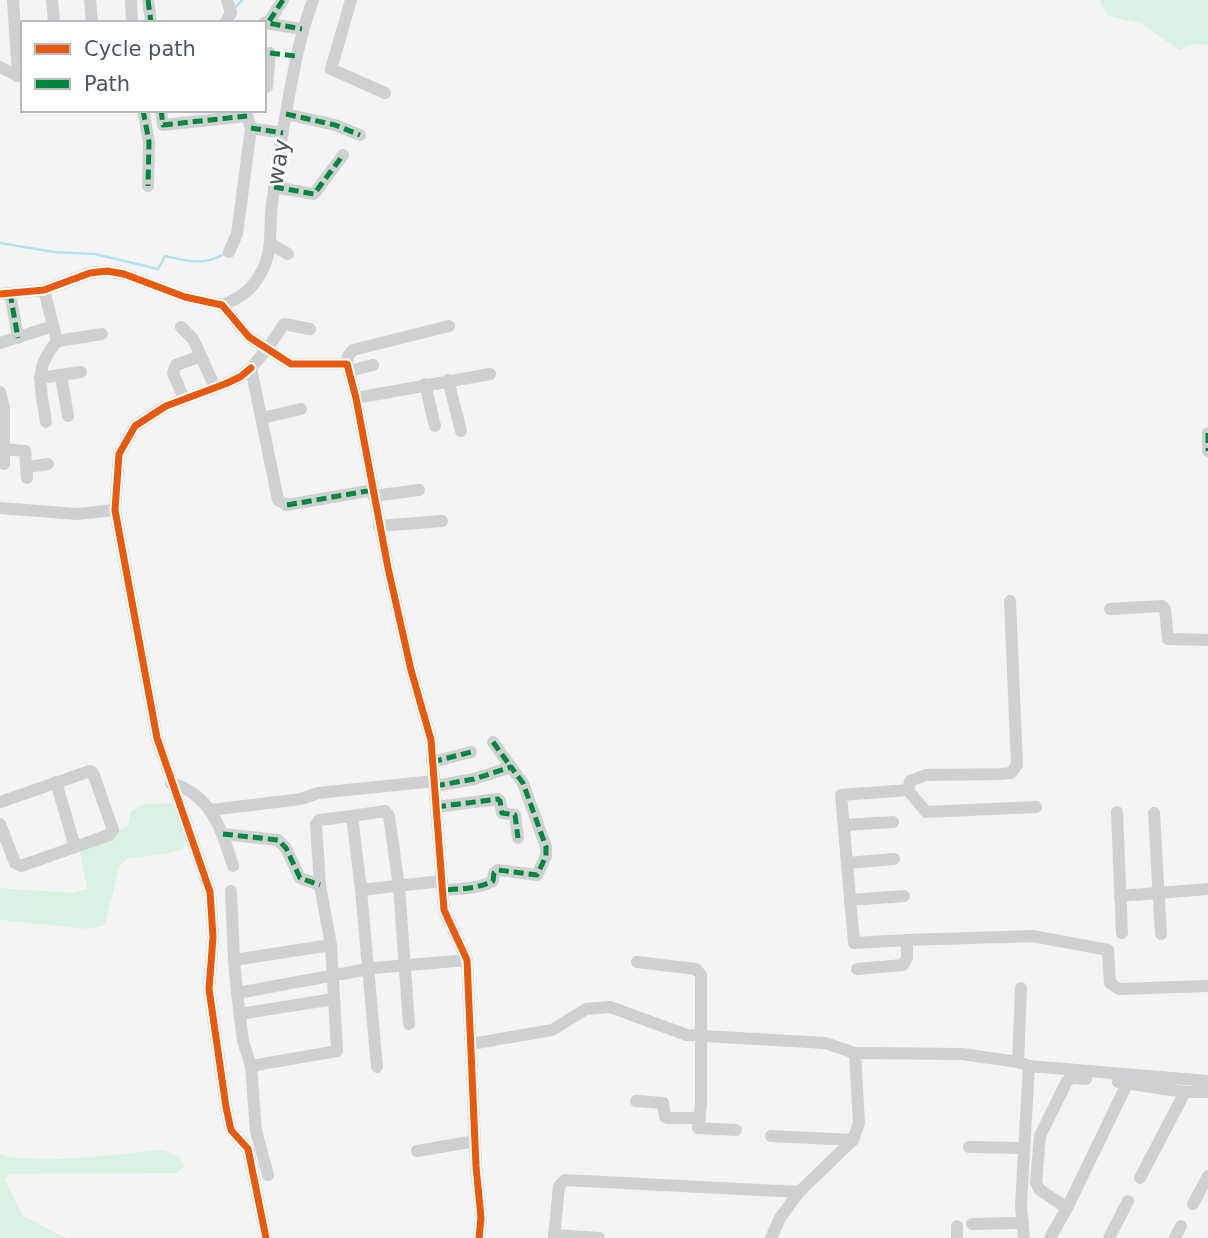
<svg xmlns="http://www.w3.org/2000/svg" width="1208" height="1238" viewBox="0 0 1208 1238" font-family="'DejaVu Sans',sans-serif">
<style>
.green{fill:#d9f2e3}
.lines{fill:none;stroke-linecap:round;stroke-linejoin:round}
.stream{stroke:#aee2f0;stroke-width:2.5}
.minor{stroke:#ced0d2;stroke-width:12}
.quiet{stroke:#00873e;stroke-width:5;stroke-dasharray:10 5;stroke-linecap:butt}
.cycleway-casing{stroke:#fff;stroke-width:11}
.cycleway{stroke:#e8590c;stroke-width:7}
.labels{text-anchor:middle;stroke-width:5;stroke-linejoin:round;paint-order:stroke}
.street-label{font-size:23px;fill:#4a5661;stroke:#fff}
</style>
<rect width="100%" height="100%" fill="#f4f4f4"/>
<g class="green">
<polygon points="1099,0 1208,0 1208,45 1195,44 1179,50 1142,24 1109,16"/>
<polygon points="172,803 187,834 183,849 166,854 128,858 120,865 105,925 89,929 0,920 0,888 71,893 87,889 80,852 128,826 131,811 144,804"/>
<path d="M164 1150 179 1157 185 1166 176 1173 9 1174 5 1180 23 1216 66 1238H0V1154C43 1167 118 1153 164 1150Z"/>
</g>
<g class="lines">
<g class="stream">
<polyline points="235,8 242,0"/>
<path d="M0 243 54 252 95 254 158 269 165 256C185 261 205 266 224 254"/>
</g>
<g class="minor">
<polyline points="13,0 18,76 23,77"/>
<polyline points="52,0 54,23"/>
<polyline points="90,0 92,23"/>
<polyline points="131,0 132,23"/>
<polyline points="148,0 151,23"/>
<polyline points="351,0 331,69 385,93"/>
<polyline points="225,23 231,13 227,0"/>
<polyline points="264,23 302,29"/>
<polyline points="268,23 283,0"/>
<polyline points="0,67 18,76"/>
<polyline points="267,87 270,53"/>
<polyline points="143,110 149,142 148,186"/>
<polyline points="161,110 163,125 247,116"/>
<polyline points="286,114 335,125 360,135"/>
<polyline points="251,128 283,133"/>
<polyline points="274,187 314,194 343,155"/>
<polyline points="271,244 288,254"/>
<polyline points="229,252 237,234 251,128 245,110"/>
<path d="M44 290 57 341C32 371 41 386 46 422"/>
<polyline points="10,293 18,338"/>
<polyline points="0,294 44,290 90,273 107,271 124,274 185,297 222,305 249,337 291,364 347,364 356,398 388,568 411,670 431,740 444,910 467,960 476,1166 481,1218 479,1238"/>
<path d="M222 305C242 298 255 287 264 267 273 246 269 226 272 204 275 179 279 155 283 130 291 86 297 43 313 0"/>
<polyline points="181,327 193,339 201,356"/>
<polyline points="310,329 284,324 267,349 251,368 278,500 287,505 373,490"/>
<polyline points="57,341 102,334"/>
<polyline points="0,343 53,326"/>
<polyline points="347,364 348,356 353,350 449,326"/>
<polyline points="251,368 240,377 225,384 166,406 135,426 119,454 115,510 157,738 210,892 213,937 209,989 226,1107 231,1130 248,1149 266,1238"/>
<polyline points="349,371 373,365"/>
<polyline points="61,376 68,416"/>
<polyline points="40,378 81,372"/>
<polyline points="448,380 461,431"/>
<polyline points="425,384 435,426"/>
<polyline points="0,392 4,408 4,464"/>
<polyline points="356,398 490,374"/>
<polyline points="184,399 173,373 176,365 201,356 215,388"/>
<polyline points="262,418 301,409"/>
<polyline points="1208,433 1208,451"/>
<polyline points="4,449 25,451 27,478"/>
<polyline points="27,467 48,464"/>
<polyline points="373,496 419,490"/>
<polyline points="0,508 77,514 115,510"/>
<polyline points="379,526 442,521"/>
<polyline points="1110,609 1162,606 1165,609 1168,639 1208,640"/>
<polyline points="493,742 511,767"/>
<polyline points="432,762 471,752"/>
<polyline points="56,782 75,847"/>
<path d="M171 783C212 795 221 829 233 866"/>
<path d="M435 786 474 779 511 767 523 783 546 847V856L537 875 498 870 494 873 493 881C478 889 459 889 442 890"/>
<polyline points="908,790 910,781 926,775 1001,774 1011,773 1017,765 1010,601"/>
<polyline points="0,802 90,771 93,773 113,830 109,835 21,866 15,863 0,824"/>
<polyline points="436,807 498,799 500,801 502,813 515,815 518,838"/>
<polyline points="211,810 301,799 318,793 434,781"/>
<polyline points="1117,812 1122,933"/>
<polyline points="1154,813 1161,934"/>
<polyline points="352,816 385,811 389,816 399,887 409,1024"/>
<polyline points="844,825 893,822"/>
<polyline points="223,834 278,840 286,848 300,878 320,885"/>
<polyline points="847,863 894,859"/>
<polyline points="231,891 234,960"/>
<polyline points="1120,896 1208,889"/>
<polyline points="850,900 904,896"/>
<polyline points="907,940 854,943 841,795 908,790 926,812 1036,807"/>
<polyline points="637,962 696,969 701,975 701,1104 698,1128 736,1130"/>
<polyline points="857,969 903,965 907,958 907,940 1033,936 1108,950 1110,983 1119,989 1208,986"/>
<polyline points="237,993 234,960 331,945"/>
<polyline points="240,1014 334,999"/>
<polyline points="471,1044 552,1030 586,1009 610,1007 687,1035 825,1043 855,1053 962,1054 1018,1062 1029,1066 1208,1081"/>
<polyline points="1018,1062 1021,988"/>
<polyline points="251,1066 337,1051 331,945 320,885 316,824 319,820 352,816 361,890"/>
<polyline points="377,1067 361,890 441,881"/>
<polyline points="1118,1082 1185,1092 1208,1092"/>
<polyline points="636,1101 663,1103 665,1117 668,1118 700,1118"/>
<polyline points="771,1136 853,1140"/>
<polyline points="969,1147 1024,1148"/>
<polyline points="417,1151 475,1141"/>
<polyline points="268,1175 256,1131 251,1066 243,1041 237,993 374,968 467,960"/>
<polyline points="1140,1178 1185,1092"/>
<polyline points="1193,1204 1208,1176"/>
<polyline points="1067,1208 1040,1190 1036,1183 1040,1136 1067,1081 1073,1078 1086,1079"/>
<polyline points="972,1224 1022,1223"/>
<polyline points="554,1235 599,1238"/>
<polyline points="554,1238 559,1186 565,1180 799,1192"/>
<polyline points="771,1238 780,1218 799,1192 853,1140 859,1123 855,1053"/>
<polyline points="957,1238 957,1226"/>
<polyline points="1024,1238 1021,1205 1029,1066"/>
<polyline points="1050,1238 1067,1208 1128,1082"/>
<polyline points="1109,1238 1128,1201"/>
<polyline points="1175,1238 1181,1226"/>
</g>
<g class="quiet">
<polyline points="148,0 151,23"/>
<polyline points="283,0 268,23 302,29"/>
<polyline points="270,53 296,56"/>
<polyline points="143,110 149,142 148,186"/>
<polyline points="161,110 163,125 247,116"/>
<polyline points="286,114 335,125 360,135"/>
<polyline points="251,128 283,133"/>
<polyline points="274,187 314,194 343,155"/>
<polyline points="10,293 18,338"/>
<polyline points="1208,433 1208,451"/>
<polyline points="287,505 373,490"/>
<polyline points="493,742 511,767"/>
<polyline points="432,762 471,752"/>
<path d="M435 786 474 779 511 767 523 783 546 847V856L537 875 498 870 494 873 493 881C478 889 459 889 442 890"/>
<polyline points="436,807 498,799 500,801 502,813 515,815 518,838"/>
<polyline points="223,834 278,840 286,848 300,878 320,885"/>
</g>
<defs>
<g id="cycleway">
<polyline points="0,294 44,290 90,273 107,271 124,274 185,297 222,305 249,337 291,364 347,364 356,398 388,568 411,670 431,740 444,910 467,960 476,1166 481,1218 479,1238"/>
<polyline points="251,368 240,377 225,384 166,406 135,426 119,454 115,510 157,738 210,892 213,937 209,989 226,1107 231,1130 248,1149 266,1238"/>
</g>
</defs>
<use href="#cycleway" class="cycleway-casing"/>
<use href="#cycleway" class="cycleway"/>
</g>
<g class="labels">
<g class="street-label">
<text transform="translate(278 162) rotate(-81)" y="8">way</text>
</g>
</g>
<rect x="21" y="21" width="245" height="91" fill="#ffffff" stroke="#b7bbc0" stroke-width="2"/>
<rect x="35" y="44" width="35" height="10" fill="#e8590c" stroke="#b7bbc0" stroke-width="2"/>
<text x="84" y="56" font-size="21" fill="#4a5661">Cycle path</text>
<rect x="35" y="79" width="35" height="10" fill="#00873e" stroke="#b7bbc0" stroke-width="2"/>
<text x="84" y="91" font-size="21" fill="#4a5661">Path</text>
</svg>
